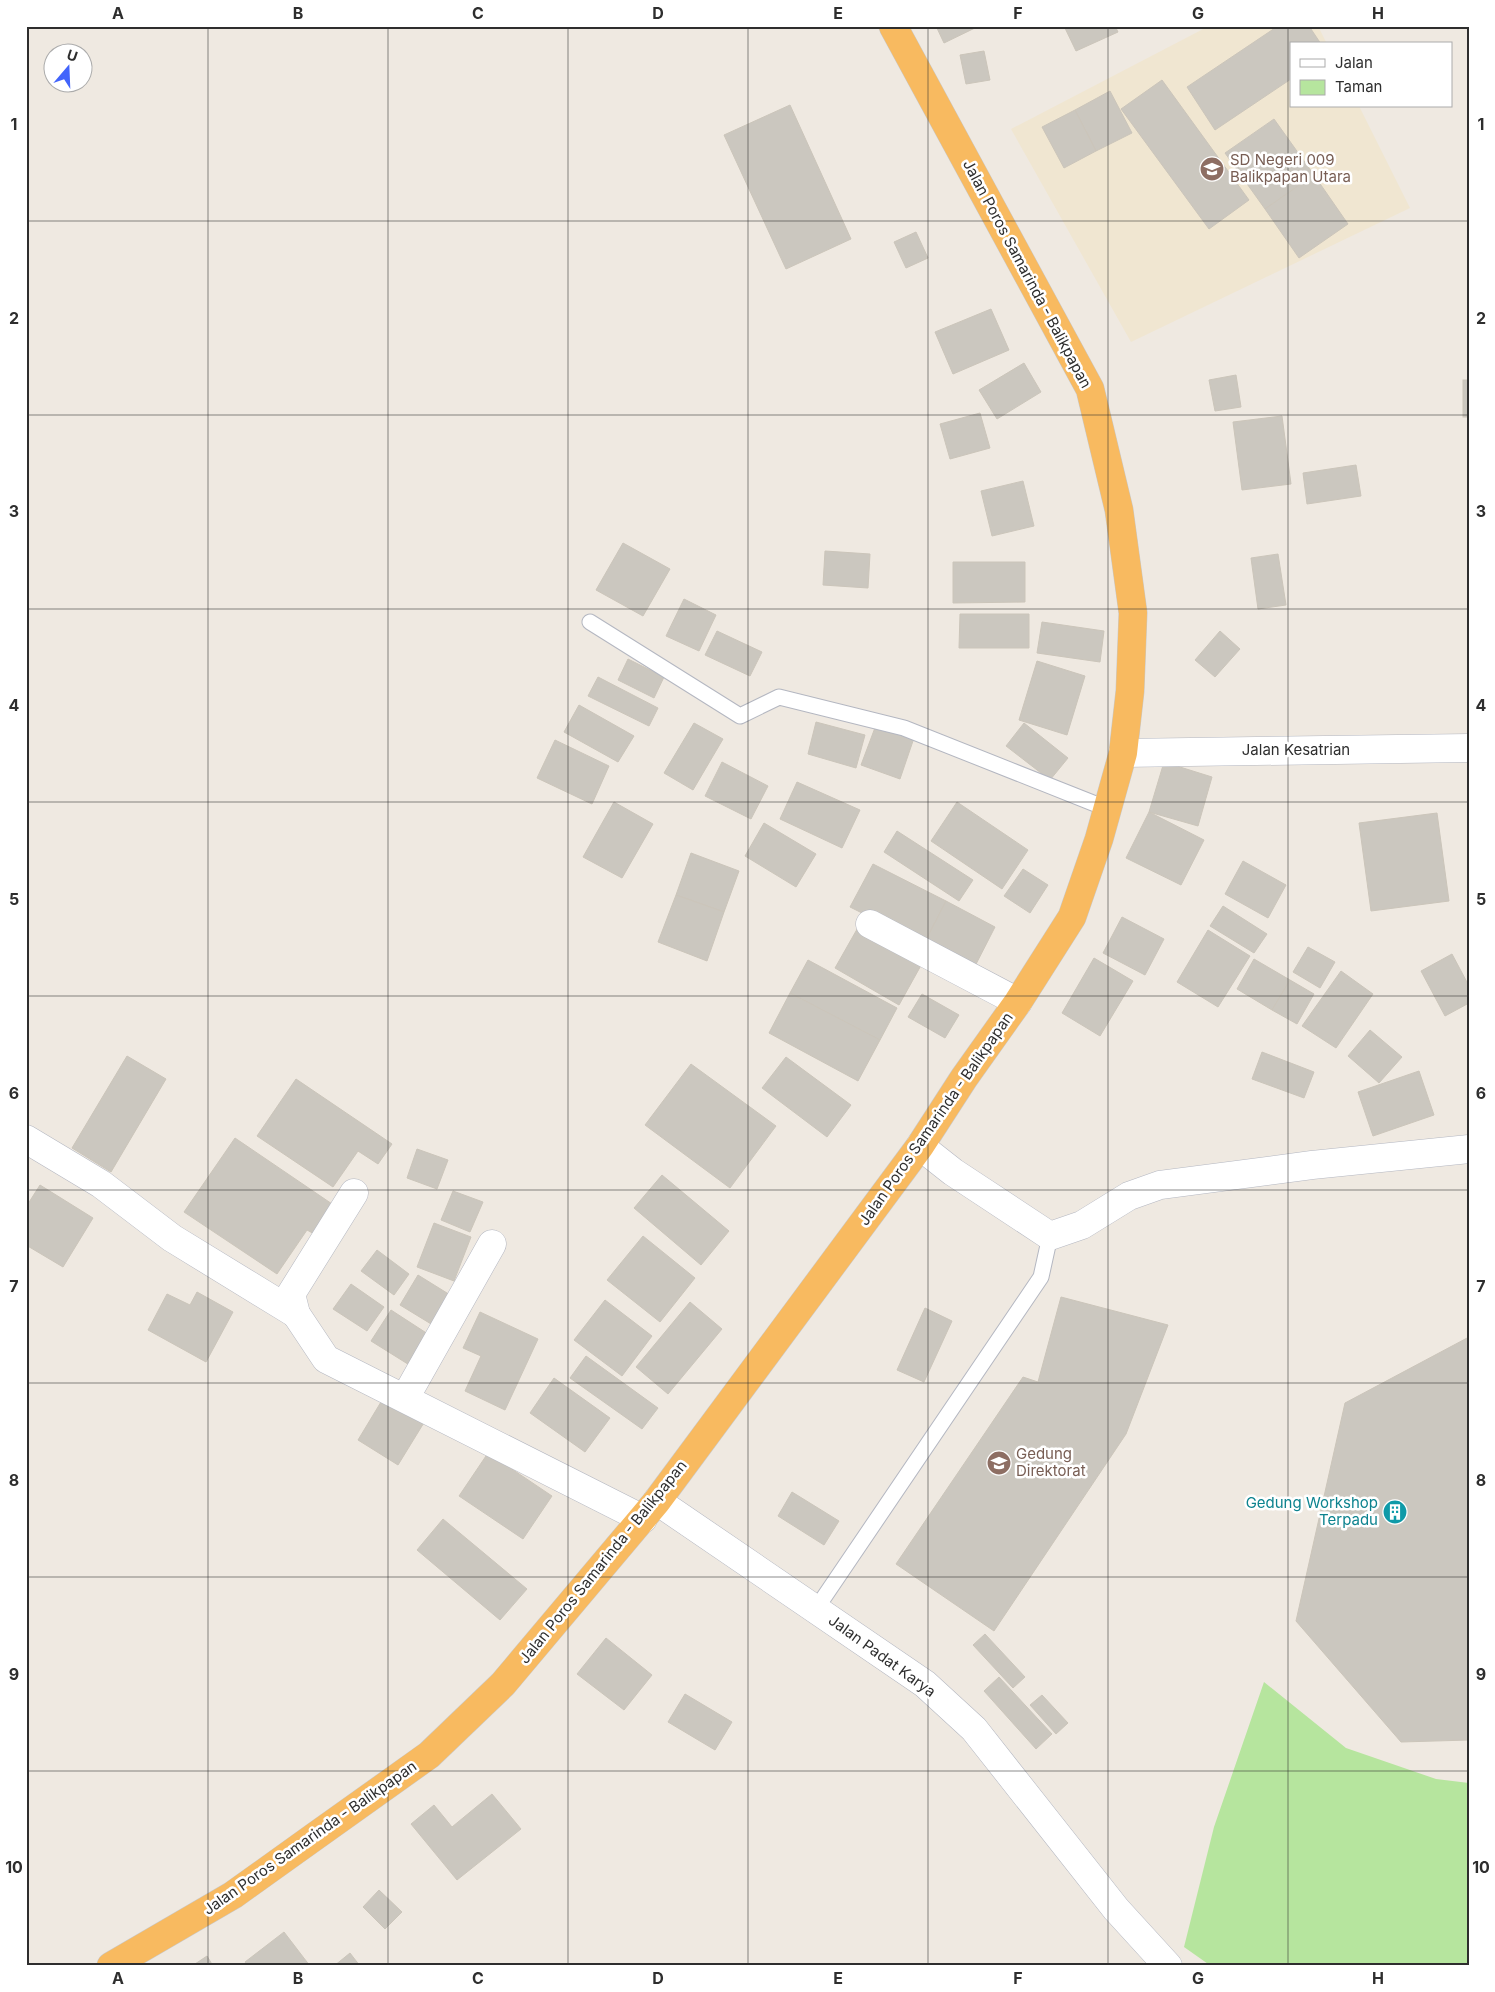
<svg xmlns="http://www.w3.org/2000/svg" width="1495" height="1992" viewBox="0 0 1495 1992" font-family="Inter,sans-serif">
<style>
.education{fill:#f0e6d1}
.green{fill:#b6e59e}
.building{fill:#cbc7bf;stroke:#cbc5ba}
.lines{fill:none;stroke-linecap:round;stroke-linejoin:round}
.service-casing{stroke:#b4b7c1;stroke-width:17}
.minor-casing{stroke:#b4b7c1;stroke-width:29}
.trunk-casing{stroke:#c9c9c9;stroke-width:29}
.service{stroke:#fff;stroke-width:15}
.minor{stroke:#fff;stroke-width:28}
.trunk{stroke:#f8ba60;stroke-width:28}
.grid{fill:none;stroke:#2e2e2e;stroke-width:1;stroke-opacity:0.55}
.labels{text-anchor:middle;stroke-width:5;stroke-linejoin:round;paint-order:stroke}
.education-label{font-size:15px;fill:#785e54;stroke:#fff;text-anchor:start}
.street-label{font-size:15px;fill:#2e2e2e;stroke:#fff}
.culture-label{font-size:15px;fill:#0d838f;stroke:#fff;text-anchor:end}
.neatline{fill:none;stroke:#2e2e2e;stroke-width:2}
.grid-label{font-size:16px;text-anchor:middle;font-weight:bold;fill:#2e2e2e}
</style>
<rect width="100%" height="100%" fill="#efe9e1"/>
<polygon class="education" points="1209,26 1318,26 1327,44 1291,44 1291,106 1359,106 1410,208 1131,342 1011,129"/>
<polygon class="green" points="1264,1682 1346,1748 1436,1779 1469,1783 1469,1966 1211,1966 1184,1947 1214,1827"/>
<g class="building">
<polygon points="936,26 979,26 944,43"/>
<polygon points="1064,26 1115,26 1118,32 1076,51"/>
<polygon points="1278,26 1309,26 1321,44 1291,44 1291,79 1215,130 1187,87"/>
<polygon points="984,51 990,80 966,84 960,55"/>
<polygon points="1162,80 1249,200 1209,229 1121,109"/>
<polygon points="1110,91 1132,133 1096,151 1075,110"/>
<polygon points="790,105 851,239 786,269 724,135"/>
<polygon points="1075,110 1096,151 1064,168 1042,127"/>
<polygon points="1274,119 1314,175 1265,209 1225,153"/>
<polygon points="1314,175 1348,224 1299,258 1265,209"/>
<polygon points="916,232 928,258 906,268 894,242"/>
<polygon points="991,309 1009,350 953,374 935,332"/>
<polygon points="1024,363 1041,392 997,419 979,390"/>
<polygon points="1236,375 1241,407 1215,411 1209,380"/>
<rect x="1463" y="380" width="6" height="37"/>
<polygon points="980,413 990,448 950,459 940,424"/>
<polygon points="1282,416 1291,484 1242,490 1233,422"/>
<polygon points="1356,465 1361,496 1307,504 1303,473"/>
<polygon points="1023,481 1034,526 992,536 981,491"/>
<polygon points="623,543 670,569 643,616 596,590"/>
<polygon points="825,551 870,554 868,588 823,585"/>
<polygon points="1278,554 1286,605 1258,609 1251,558"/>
<polygon points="953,562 1025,562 1025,602 953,603"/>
<polygon points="684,599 716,615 699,651 666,636"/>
<polygon points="960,614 1029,614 1029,648 959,648"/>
<polygon points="1042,622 1104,631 1100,662 1037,653"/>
<polygon points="717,631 762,652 750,676 705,655"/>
<polygon points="1220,631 1240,649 1215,677 1195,660"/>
<polygon points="628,659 664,677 654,698 618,680"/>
<polygon points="1037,661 1085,676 1067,735 1019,720"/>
<polygon points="598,677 658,708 649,726 588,696"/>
<polygon points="579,705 634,736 618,762 564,732"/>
<polygon points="816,722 865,735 856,768 808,754"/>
<polygon points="694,723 723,739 693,790 664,773"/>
<polygon points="1024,723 1068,758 1050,780 1006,746"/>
<polygon points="876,725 914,738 900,779 861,765"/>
<polygon points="555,740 609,766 592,804 537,778"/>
<polygon points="722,762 768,786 751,819 705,796"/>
<polygon points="1164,762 1212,777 1198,826 1149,812"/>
<polygon points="797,782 860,810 842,848 780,819"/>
<polygon points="614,802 653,824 622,878 583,857"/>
<polygon points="957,802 1028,850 1002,889 931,841"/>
<polygon points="1149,812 1204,840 1181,885 1126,858"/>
<polygon points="1437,813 1449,901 1371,911 1359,823"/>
<polygon points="764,823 816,854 796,887 745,856"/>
<polygon points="897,831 973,880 959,901 884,852"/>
<polygon points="691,853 739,871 724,912 676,895"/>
<polygon points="1243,861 1286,885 1268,918 1225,894"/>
<polygon points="873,864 946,901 924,944 850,907"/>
<polygon points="1023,869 1048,885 1030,913 1004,896"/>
<polygon points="676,895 724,912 707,961 658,942"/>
<polygon points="946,901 995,927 973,970 924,944"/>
<polygon points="1223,906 1267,934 1254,953 1210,926"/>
<polygon points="1122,917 1164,939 1145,975 1103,953"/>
<polygon points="860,924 924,960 899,1005 835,968"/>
<polygon points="1208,930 1250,956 1218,1007 1177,982"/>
<polygon points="1308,947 1335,962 1320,988 1293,972"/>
<polygon points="1452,954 1469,986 1469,1003 1445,1016 1421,971"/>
<polygon points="1094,958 1133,981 1100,1036 1062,1013"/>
<polygon points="1254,959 1290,980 1272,1010 1237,989"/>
<polygon points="808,960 897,1008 880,1040 790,993"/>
<polygon points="1341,971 1373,994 1336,1048 1302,1026"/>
<polygon points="1290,980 1314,994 1297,1024 1272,1010"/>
<polygon points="790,993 880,1040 858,1081 769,1033"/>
<polygon points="922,994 959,1015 945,1038 908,1017"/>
<polygon points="1370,1030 1402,1057 1379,1083 1348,1056"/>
<polygon points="1262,1052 1314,1072 1304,1098 1252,1079"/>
<polygon points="127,1056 166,1079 111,1172 72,1148"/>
<polygon points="786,1057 851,1105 827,1137 762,1088"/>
<polygon points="691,1064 776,1126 730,1188 645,1125"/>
<polygon points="1419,1071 1434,1115 1373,1136 1358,1092"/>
<polygon points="296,1079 392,1144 378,1164 358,1151 333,1187 257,1136"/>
<polygon points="235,1138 338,1208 318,1236 307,1230 277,1274 184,1212"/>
<polygon points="417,1149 448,1160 437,1189 407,1178"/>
<polygon points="662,1175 729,1231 701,1265 634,1208"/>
<polygon points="40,1185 93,1218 63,1267 26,1245 26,1207"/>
<polygon points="453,1191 483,1202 470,1232 441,1220"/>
<polygon points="434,1223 471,1237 454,1281 417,1267"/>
<polygon points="643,1236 695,1278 660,1322 607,1280"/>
<polygon points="377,1250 409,1274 394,1295 361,1271"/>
<polygon points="418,1275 455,1298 436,1327 400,1305"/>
<polygon points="351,1284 384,1307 367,1331 333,1309"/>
<polygon points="197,1292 233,1312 206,1362 148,1330 167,1294 190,1305"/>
<polygon points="1061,1297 1168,1325 1126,1434 994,1631 896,1564 1023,1377 1038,1382"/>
<polygon points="605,1300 652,1336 622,1376 574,1340"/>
<polygon points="690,1302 722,1329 668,1394 636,1367"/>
<polygon points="925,1308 952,1321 924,1382 897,1370"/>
<polygon points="391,1310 431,1336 411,1366 371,1341"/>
<polygon points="480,1312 538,1339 505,1410 465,1391 481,1356 463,1348"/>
<polygon points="1469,1337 1469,1740 1401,1742 1296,1621 1345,1403"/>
<polygon points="586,1356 658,1408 642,1429 570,1378"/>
<polygon points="554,1378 610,1418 585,1452 530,1413"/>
<polygon points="384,1397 425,1421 398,1465 358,1440"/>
<polygon points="488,1453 552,1496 523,1539 459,1496"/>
<polygon points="792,1492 839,1521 824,1545 778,1516"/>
<polygon points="443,1519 527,1589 500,1620 417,1550"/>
<polygon points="985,1634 1025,1677 1013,1688 973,1645"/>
<polygon points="606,1638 652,1675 624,1710 577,1674"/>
<polygon points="999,1677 1052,1734 1036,1749 984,1691"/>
<polygon points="685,1694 732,1722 715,1750 668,1722"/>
<polygon points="1042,1695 1068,1723 1056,1734 1030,1705"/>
<polygon points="492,1794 521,1829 457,1880 411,1824 434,1805 452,1827"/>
<polygon points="379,1890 402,1912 385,1929 363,1907"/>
<polygon points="284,1932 310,1966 248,1966 245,1962"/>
<polygon points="350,1953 360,1966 334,1966"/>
<polygon points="207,1956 213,1966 192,1966"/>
</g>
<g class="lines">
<defs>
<g id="service">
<polyline points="590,622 740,716 779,697 904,728 1108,809"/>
<polyline points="816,1609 1041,1277 1050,1236"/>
</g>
<g id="minor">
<polyline points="1123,753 1469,748"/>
<polyline points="870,924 1018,1002"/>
<polyline points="26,1139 101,1184 172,1238 296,1314"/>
<polyline points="920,1146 953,1172 1050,1236 1082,1225 1129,1196 1160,1185 1312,1165 1469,1149"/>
<polyline points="354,1193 291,1294 296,1314 326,1359 643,1519"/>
<polyline points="405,1398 492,1244"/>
<polyline points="657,1501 925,1684 974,1729 1116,1909 1168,1966"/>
</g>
<polyline id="trunk" points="111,1966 233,1895 314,1837 429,1755 503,1684 657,1501 920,1146 964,1078 1018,1002 1072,917 1099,839 1123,753 1130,691 1133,613 1119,510 1090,389 893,26"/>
</defs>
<use href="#service" class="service-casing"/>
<use href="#minor" class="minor-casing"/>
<use href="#trunk" class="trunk-casing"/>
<use href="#service" class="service"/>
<use href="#minor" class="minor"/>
<use href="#trunk" class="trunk"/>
</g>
<path class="grid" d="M208 26V1966M388 26V1966M568 26V1966M748 26V1966M928 26V1966M1108 26V1966M1288 26V1966M26 221H1469M26 415H1469M26 609H1469M26 802H1469M26 996H1469M26 1190H1469M26 1383H1469M26 1577H1469M26 1771H1469"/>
<defs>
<symbol id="school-disc" viewBox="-11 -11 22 22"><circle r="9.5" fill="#8d6e63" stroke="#fff"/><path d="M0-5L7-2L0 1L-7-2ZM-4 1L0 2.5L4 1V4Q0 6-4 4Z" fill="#fff"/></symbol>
<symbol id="university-disc" viewBox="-11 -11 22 22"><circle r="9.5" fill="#8d6e63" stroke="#fff"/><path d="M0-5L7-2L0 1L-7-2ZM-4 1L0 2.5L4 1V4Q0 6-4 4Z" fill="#fff"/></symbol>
<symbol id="building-disc" viewBox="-11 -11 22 22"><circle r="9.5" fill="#0f9aa8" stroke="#fff"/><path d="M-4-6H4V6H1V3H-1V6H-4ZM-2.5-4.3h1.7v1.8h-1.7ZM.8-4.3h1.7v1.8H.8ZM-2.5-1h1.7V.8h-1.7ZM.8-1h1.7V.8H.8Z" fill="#fff"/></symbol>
</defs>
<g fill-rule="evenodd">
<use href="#school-disc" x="1198" y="155" width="28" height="28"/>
<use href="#university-disc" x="985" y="1449" width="28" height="28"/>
<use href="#building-disc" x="1381" y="1498" width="28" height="28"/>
</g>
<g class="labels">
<g class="education-label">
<text x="1230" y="165">SD Negeri 009<tspan x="1230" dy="17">Balikpapan Utara</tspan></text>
<text x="1016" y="1459">Gedung<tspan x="1016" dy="17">Direktorat</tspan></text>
</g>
<g class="street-label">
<text transform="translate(1027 274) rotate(62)" y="5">Jalan Poros Samarinda - Balikpapan</text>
<text x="1296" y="755">Jalan Kesatrian</text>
<text transform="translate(936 1119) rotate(-55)" y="5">Jalan Poros Samarinda - Balikpapan</text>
<text transform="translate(603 1562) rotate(-51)" y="5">Jalan Poros Samarinda - Balikpapan</text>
<text transform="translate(882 1656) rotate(36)" y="5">Jalan Padat Karya</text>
<text transform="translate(310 1838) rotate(-35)" y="5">Jalan Poros Samarinda - Balikpapan</text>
</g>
<g class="culture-label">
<text x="1378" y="1508">Gedung Workshop<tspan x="1378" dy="17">Terpadu</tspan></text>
</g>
</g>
<rect width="1495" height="1992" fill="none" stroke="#ffffff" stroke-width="55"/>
<rect x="1290" y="42" width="162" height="65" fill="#ffffff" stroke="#ababab"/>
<rect x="1300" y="59" width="25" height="8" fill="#ffffff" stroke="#ababab"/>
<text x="1335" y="68" font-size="15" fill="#2e2e2e">Jalan</text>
<rect x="1300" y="80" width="25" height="15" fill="#b6e59e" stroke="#ababab"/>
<text x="1335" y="92" font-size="15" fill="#2e2e2e">Taman</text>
<g transform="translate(68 68) rotate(19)"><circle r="24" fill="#ffffff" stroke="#ababab"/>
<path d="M0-4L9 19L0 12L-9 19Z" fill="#4264fb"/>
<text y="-8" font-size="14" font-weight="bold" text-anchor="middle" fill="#2e2e2e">U</text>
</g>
<rect x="28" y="28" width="1440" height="1936" class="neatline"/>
<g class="grid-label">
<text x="118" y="19">A</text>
<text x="298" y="19">B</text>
<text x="478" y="19">C</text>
<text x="658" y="19">D</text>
<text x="838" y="19">E</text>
<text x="1018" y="19">F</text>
<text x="1198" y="19">G</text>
<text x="1378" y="19">H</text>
<text x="14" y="130">1</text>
<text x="1481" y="130">1</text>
<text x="14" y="324">2</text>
<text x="1481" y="324">2</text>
<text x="14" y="517">3</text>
<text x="1481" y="517">3</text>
<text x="14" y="711">4</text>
<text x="1481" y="711">4</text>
<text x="14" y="905">5</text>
<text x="1481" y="905">5</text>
<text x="14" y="1099">6</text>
<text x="1481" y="1099">6</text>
<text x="14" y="1292">7</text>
<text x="1481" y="1292">7</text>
<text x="14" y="1486">8</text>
<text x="1481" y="1486">8</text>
<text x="14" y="1680">9</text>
<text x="1481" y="1680">9</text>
<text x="14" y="1873">10</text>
<text x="1481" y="1873">10</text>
<text x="118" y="1984">A</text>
<text x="298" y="1984">B</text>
<text x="478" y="1984">C</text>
<text x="658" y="1984">D</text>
<text x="838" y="1984">E</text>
<text x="1018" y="1984">F</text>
<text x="1198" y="1984">G</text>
<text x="1378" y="1984">H</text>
</g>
</svg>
